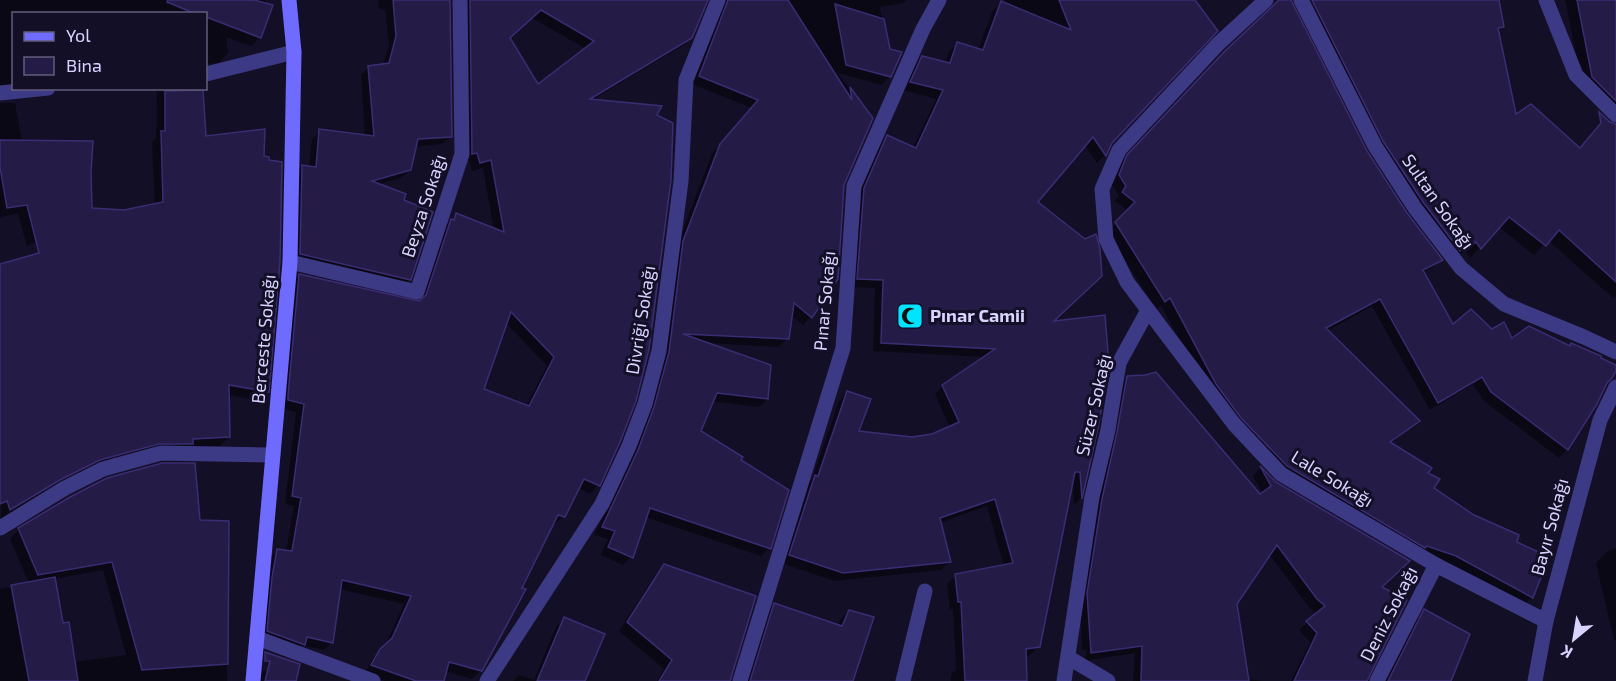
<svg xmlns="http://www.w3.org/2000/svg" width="1616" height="681" viewBox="0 0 1616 681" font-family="'Exo 2',sans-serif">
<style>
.shadow{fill:#0007;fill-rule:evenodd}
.building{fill:#241b47;stroke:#3b2d73;stroke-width:1.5;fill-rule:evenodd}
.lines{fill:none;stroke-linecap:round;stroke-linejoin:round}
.street{stroke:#3d3a85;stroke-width:15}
.secondary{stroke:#6f6bff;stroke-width:15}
.labels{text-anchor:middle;stroke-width:6;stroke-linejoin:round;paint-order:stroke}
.street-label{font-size:18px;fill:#d9d4ff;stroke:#130f26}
.poi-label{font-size:18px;font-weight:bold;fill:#d9d4ff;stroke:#130f26;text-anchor:start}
</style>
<rect width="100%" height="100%" fill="#130f26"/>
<g class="shadow">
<polygon points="0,0 266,0 260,37 251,46 226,37 228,53 219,63 206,64 206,14 14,14 14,85 0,91"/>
<polygon points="379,0 449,0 451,136 442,144 415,147 410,170 401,178 378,184 402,201 431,212 409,280 401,288 292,262 294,175 302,166 309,167 312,139 320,131 365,136 361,75 369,67 383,65 389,46 385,9 378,8"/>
<path d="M457 0H706L691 38 682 46 590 101 655 116 598 485 590 494 578 488 563 516 555 524H552L481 670 472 679 445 671 443 681H385L364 674 372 660 385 646 404 604 339 589 332 642 324 650 301 645 296 650 260 637 269 559 277 551 286 552 294 506 285 504 296 412 281 408 291 284 299 276 419 303 443 229 456 215 494 230 483 168 472 171 469 160 464 162ZM532 18 586 49 538 86 509 38ZM506 323 547 366 526 406 482 390Z"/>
<polygon points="714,0 907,0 904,3 880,7 888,50 890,76 882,85 838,73 871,119 843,185 811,317 803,325 791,315 787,338 779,347 707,343 767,399 759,407 712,401 699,432 739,461 769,548 761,556 645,517 631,557 623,565 601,555 608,539 594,535 630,460 675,251 712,154 752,108 692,84"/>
<polygon points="1005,0 1195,0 1105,155 1097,163 1085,145 1036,203 1050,323 1097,428 1080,499 1074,505 1073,482 1038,647 1030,655 1025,656 1026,681 951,681 951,674 956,670 953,609 950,609 947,584 956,576 1004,566 987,506 939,523 949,562 941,570 834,581 782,563 807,485 812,479 839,401 847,393 857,433 912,439 932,435 950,428 935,394 943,386 986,357 873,351 875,288 850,287 856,198 879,145 887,137 913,148 936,99 903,90 914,66 922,58 945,63 949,52 957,44 978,50 993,10"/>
<polygon points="1278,0 1282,0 1365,152 1406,214 1441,260 1432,268 1423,273 1453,326 1492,331 1512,340 1616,366 1567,449 1559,458 1483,400 1473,384 1430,410 1372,306 1327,331 1418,421 1389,444 1426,473 1432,488 1515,542 1532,597 1524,605 1279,474 1208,393 1161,305 1156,309 1107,232 1128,211 1115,201 1119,195 1111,184 1119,165 1217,61 1265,16 1268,10"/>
<polygon points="1311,0 1498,0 1502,27 1497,31 1515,116 1616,181 1616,296 1613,298 1548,240 1534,255 1499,227 1470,258 1465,251 1449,260 1413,213 1344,72"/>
<polygon points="1565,0 1616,0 1616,123 1583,88"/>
<polygon points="157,88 201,88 204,137 267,391 258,400 228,395 229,437 220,446 188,447 90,468 49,488 1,518 0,298 124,211 155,205 152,142 156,138"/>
<polygon points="0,103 15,103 22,142 81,221 27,246 18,214 0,217"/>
<polygon points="1127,377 1259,496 1263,494 1253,476 1260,468 1380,588 1367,681 1291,681 1310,642 1299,630 1317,614 1309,607 1269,554 1236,604 1247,679 1263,681 1133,681 1135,653 1084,661 1087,650 1082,650 1080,602 1119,386"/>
<path d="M198 522H227V681H0V589L29 583 10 539 19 529ZM103 570 126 655 74 662 62 624 54 579Z"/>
<polygon points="1616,549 1616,640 1614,640 1596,563 1609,550"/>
<polygon points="664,566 730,681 657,681 664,669 619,631 656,574"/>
<polygon points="775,604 838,626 840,620 849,611 846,681 745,681 766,613"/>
<polygon points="1425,611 1449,681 1385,681 1416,620"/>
<polygon points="565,618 581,681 513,681 519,675 534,680 556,627"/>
<polygon points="264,670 288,681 256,681"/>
</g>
<g class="building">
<polygon points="168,0 254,0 273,5 261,38 206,17 206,14 196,14 167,2"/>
<polygon points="393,0 450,0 452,137 418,139 411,170 372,181 406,194 404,200 433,212 411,280 300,254 302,165 316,167 319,129 374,136 368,66 389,63 396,36"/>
<path d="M470 0H708L692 38 590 99 662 106 657 115 673 123 671 180 649 349 636 401 620 442 600 486 584 479 565 517 558 515 522 588 526 589 482 671 449 662 444 681H416L371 665 380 649 392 638 411 596 342 580 333 643 307 637 305 645 267 631 272 577 277 549 292 551 301 498 292 496 304 404 288 400V395L299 274 419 301 426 295 451 219 454 220 456 213 504 232 491 160 480 163 477 153 472 154ZM541 10 594 41 538 84 510 38ZM511 312 554 357 529 406 484 389Z"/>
<polygon points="728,0 788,0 852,100 850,87 873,118 844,185 838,279 812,318 794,303 789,339 683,334 771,365 768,399 717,393 701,431 743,457 741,460 789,490 771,549 650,508 633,558 608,547 615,531 602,527 638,450 654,407 669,352 683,241 720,144 758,100 699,76"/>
<polygon points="1059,0 1195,0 1218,31 1112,143 1106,156 1093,137 1038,202 1085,239 1096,234 1100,249 1102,276 1054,321 1105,315 1109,365 1098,428 1082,499 1080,472 1075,472 1040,647 1026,649 1027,681 965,681 961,602 958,602 955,574 1013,563 995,499 940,518 951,562 843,573 789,555 815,475 818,476 847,391 871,399 859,431 912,437 932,434 959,422 942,385 995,349 881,343 883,280 857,279 864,188 887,135 916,148 943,90 910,82 922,56 950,63 957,42 983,50 1001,1 1071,30"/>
<polygon points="1279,0 1291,0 1367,151 1407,213 1443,260 1423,270 1453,324 1471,309 1492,329 1504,322 1512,338 1529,326 1570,346 1571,343 1601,356 1601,358 1616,365 1616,371 1612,378 1607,383 1597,404 1568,450 1491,392 1482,377 1438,403 1380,299 1326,328 1420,421 1390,442 1432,468 1428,473 1440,479 1434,488 1474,515 1519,535 1517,542 1549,557 1533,598 1456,556 1427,546 1425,548 1287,466 1241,418 1216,384 1170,298 1165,302 1115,222 1135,202 1122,192 1126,186 1119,175 1127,155 1225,51"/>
<polygon points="1312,0 1499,0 1504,27 1498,28 1516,114 1531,104 1580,148 1601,123 1599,112 1610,122 1616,124 1616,282 1559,230 1546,246 1509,217 1481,249 1476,242 1460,251 1423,202 1383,141"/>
<polygon points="1577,0 1616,0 1616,101 1592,77"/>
<polygon points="835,4 884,19 890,49 902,52 891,77 846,65"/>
<polygon points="203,90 206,136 265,129 264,156 269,157 269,160 282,162 280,261 269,392 229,385 230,437 193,439 193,444 159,444 100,460 60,480 10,510 7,501 0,504 0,264 39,253 27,205 7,208 0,167 0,140 93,141 91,173 92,208 124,210 163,202 161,131 165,131 165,91"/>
<polygon points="1156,372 1260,494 1271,486 1260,466 1276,482 1410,561 1382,587 1407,600 1367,681 1294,681 1317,633 1306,621 1325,606 1317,599 1277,545 1237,604 1249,681 1141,681 1142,646 1091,653 1087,593 1102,499 1117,432 1127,376 1145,375"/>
<polygon points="162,463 195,463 200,520 229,521 228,664 142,670 112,562 38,575 18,528 70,497 107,478"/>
<polygon points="664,564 756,596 730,681 659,681 672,660 627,622"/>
<polygon points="55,577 63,623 69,622 78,681 29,681 11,585"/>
<polygon points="774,603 842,626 849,610 874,617 853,681 750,681"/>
<polygon points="1424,609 1470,634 1451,681 1388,681"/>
<polygon points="564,617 605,634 585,681 537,681"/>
<polygon points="265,652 300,664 296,681 265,681 270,661 265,661"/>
</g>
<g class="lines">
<g class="street">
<polyline points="1301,0 1375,146 1415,208 1461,268 1504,304 1584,337 1616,352"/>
<polyline points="1546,0 1576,75 1616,115"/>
<polyline points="206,74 294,52"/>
<polyline points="0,93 48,88"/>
<polyline points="290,262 417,292 462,154 460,0"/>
<polyline points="1148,310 1234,424 1281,474 1436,565 1546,621"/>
<polyline points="0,528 65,488 103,469 161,453 273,455"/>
<polyline points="257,638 373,681"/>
<polyline points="1069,658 1108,681"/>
<polyline points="487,681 602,504 629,446 645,404 659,351 681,181 686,80 718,0"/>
<polyline points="740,681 843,348 854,186 923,29 939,0"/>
<polyline points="903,681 925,591"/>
<polyline points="1064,681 1092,497 1108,430 1119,363 1148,310 1127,282 1106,239 1102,189 1119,150 1218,44 1266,0"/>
<polyline points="1377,681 1436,565"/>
<polyline points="1535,681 1546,621 1600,420 1616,387"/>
</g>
<polyline class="secondary" points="253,681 290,262 294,52 289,0"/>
</g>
<defs>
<symbol id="mosque-square" viewBox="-11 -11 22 22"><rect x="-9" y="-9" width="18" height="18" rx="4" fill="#00e5ff" stroke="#130f26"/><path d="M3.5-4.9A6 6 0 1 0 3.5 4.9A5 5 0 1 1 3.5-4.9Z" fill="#111"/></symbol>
</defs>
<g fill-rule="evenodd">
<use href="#mosque-square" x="895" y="301" width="30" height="30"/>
</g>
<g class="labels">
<g class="street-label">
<text transform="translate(1438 202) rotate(55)" y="6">Sultan Sokağı</text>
<text transform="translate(424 206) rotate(-72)" y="6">Beyza Sokağı</text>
<text transform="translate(825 301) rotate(-85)" y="6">Pınar Sokağı</text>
<text transform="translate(641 320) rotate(-81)" y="6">Divriği Sokağı</text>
<text transform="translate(264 339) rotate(-85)" y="6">Berceste Sokağı</text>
<text transform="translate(1094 405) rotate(-77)" y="6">Süzer Sokağı</text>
<text transform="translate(1332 479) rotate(31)" y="6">Lale Sokağı</text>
<text transform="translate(1550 527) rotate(-75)" y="6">Bayır Sokağı</text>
<text transform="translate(1389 614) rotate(-63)" y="6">Deniz Sokağı</text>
</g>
<g class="poi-label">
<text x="930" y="322">Pınar Camii</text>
</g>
</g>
<rect x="12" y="12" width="195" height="78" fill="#130f26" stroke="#625e7d" stroke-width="1.5"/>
<rect x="24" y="32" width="30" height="9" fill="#6f6bff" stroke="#625e7d" stroke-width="1.5"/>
<text x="66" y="42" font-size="18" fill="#d9d4ff">Yol</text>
<rect x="24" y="57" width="30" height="18" fill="#241b47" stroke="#625e7d" stroke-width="1.5"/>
<text x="66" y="72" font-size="18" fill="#d9d4ff">Bina</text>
<g transform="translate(1574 639) rotate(210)" stroke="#130f26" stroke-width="4.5" paint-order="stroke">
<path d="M0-4.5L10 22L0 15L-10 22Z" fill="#d9d4ff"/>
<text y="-9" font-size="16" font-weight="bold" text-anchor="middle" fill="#d9d4ff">K</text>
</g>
</svg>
